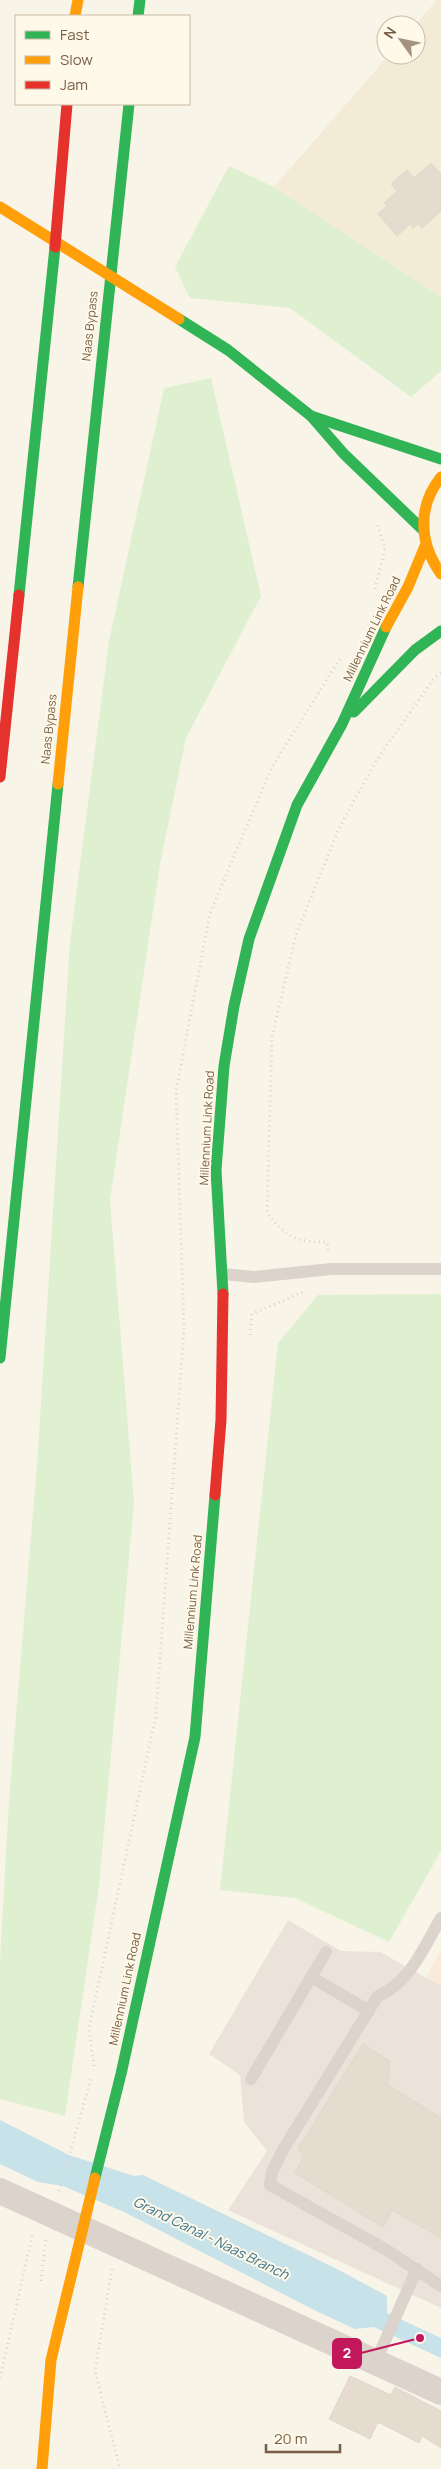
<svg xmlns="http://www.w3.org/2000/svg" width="441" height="2469" viewBox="0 0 441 2469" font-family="Manrope,sans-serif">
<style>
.residential{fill:#f4ebd7}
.commercial{fill:#f9eada}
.industrial{fill:#ebe3d9}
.green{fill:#dff0d1}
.water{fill:#c8e2e9}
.building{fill:#e5dccf;stroke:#e1d7c9}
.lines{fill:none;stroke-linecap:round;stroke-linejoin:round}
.path{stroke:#dad4cb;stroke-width:3;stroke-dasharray:1 4;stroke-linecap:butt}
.lane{stroke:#dbd3cc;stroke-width:12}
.street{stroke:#dbd3cc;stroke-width:26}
.fast{stroke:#30b455;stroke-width:11}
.slow{stroke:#ff9f0a;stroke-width:11}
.jam{stroke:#e5322d;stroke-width:11}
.labels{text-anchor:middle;stroke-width:4;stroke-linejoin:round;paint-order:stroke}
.street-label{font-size:12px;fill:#785e45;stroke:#fff9e9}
.water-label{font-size:14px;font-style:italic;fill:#3c768e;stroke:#fff9e9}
.leader{fill:none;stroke:#c2185b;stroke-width:2}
.callout-dot{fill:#c2185b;stroke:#fff9e9;stroke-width:2}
.callout{fill:#c2185b;stroke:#c2185b;stroke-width:2}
.callout-label{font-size:14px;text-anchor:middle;font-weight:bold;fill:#fff}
</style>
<rect width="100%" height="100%" fill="#f8f4e8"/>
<polygon class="residential" points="437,0 441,0 441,297 274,187 389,55 416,55 415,25"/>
<polygon class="commercial" points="441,1949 441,1986 426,1978"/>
<polygon class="industrial" points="288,1920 341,1951 380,1952 441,1986 441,2308 228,2210 267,2151 244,2122 240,2075 209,2054"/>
<g class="green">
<polygon points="229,166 274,187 441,297 441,371 411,397 290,308 190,298 175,267"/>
<polygon points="211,378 261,596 186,738 160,864 110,1200 134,1503 99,1886 65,2116 0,2099 0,1961 9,1800 37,1465 70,942 109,641 164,388"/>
<polygon points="441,1294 441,1851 389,1942 295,1898 220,1890 278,1343 318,1295"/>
</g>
<polygon class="water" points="0,2120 69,2155 134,2176 143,2175 337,2269 387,2296 387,2313 441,2338 441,2358 374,2327 355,2329 314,2310 124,2212 63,2186 38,2182 0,2164"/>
<g class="building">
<polygon points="431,163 441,174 441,211 422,228 418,224 413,228 410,224 397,236 378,214 387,206 384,203 397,191 391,184 407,170 414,178"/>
<polygon points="363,2044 390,2061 388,2085 441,2118 441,2238 392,2210 383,2227 295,2173 304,2156 298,2149"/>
<polygon points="350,2376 391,2395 395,2387 441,2411 441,2448 422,2436 419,2443 378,2422 370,2439 329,2419"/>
</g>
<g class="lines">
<g class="path">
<polyline points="375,589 385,549 377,523"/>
<path d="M328 1250 327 1242C296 1243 285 1236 267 1213L272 1036 296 935 339 828 378 758 435 677 441 673"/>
<polyline points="250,1335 252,1314 303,1292"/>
<polyline points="94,2066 89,2028 156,1715 184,1329 176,1091 210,913 272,767 341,657"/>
<polyline points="59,2191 91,2079"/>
<polyline points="112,2269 95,2371 120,2469"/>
<polyline points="41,2281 46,2238"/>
<polyline points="0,2378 33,2232"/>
</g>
<g class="lane">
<polyline points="223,1274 254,1277 331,1269 441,1269"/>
<path d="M441 1918C422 1950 412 1980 377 1997L283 2150 272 2172 270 2185 385 2249 441 2286"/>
<polyline points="311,1977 369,2011"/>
<polyline points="251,2079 326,1952"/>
<polyline points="376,2361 417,2269"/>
</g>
<polyline class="street" points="0,2191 441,2392"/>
<g class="fast">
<polyline points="138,16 140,0"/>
<polyline points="179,319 228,350 311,416 344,454 422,529"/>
<polyline points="311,416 441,459"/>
<polyline points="78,587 129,104"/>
<polyline points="19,595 55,247"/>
<polyline points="354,712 415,650 441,631"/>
<polyline points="223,1294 216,1170 224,1066 234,1006 249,939 297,805 342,724 386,627"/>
<polyline points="0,1358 58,784"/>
<polyline points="95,2178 121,2074 195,1737 215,1495"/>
</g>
<g class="slow">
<polyline points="75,16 78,0"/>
<polyline points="0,207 179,319"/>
<path d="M441 477C417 507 419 543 441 574"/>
<polyline points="386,627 408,587 425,546"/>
<polyline points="58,784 78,587"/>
<polyline points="42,2469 51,2360 95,2178"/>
</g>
<g class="jam">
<polyline points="55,247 67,104"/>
<polyline points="0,777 19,595"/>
<polyline points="215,1495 221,1420 223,1294"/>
</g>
</g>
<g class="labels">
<g class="street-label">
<text transform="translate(90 326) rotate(-84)" y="4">Naas Bypass</text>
<text transform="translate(372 629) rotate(-64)" y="4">Millennium Link Road</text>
<text transform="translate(49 729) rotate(-84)" y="4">Naas Bypass</text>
<text transform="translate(207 1128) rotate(-87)" y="4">Millennium Link Road</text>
<text transform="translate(193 1592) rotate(-85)" y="4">Millennium Link Road</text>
<text transform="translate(125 1989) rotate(-78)" y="4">Millennium Link Road</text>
</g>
<g class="water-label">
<text transform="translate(211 2238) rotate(26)" y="5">Grand Canal - Naas Branch</text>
</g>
</g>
<path class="leader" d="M420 2338L361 2353"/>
<circle class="callout-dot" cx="420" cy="2338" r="5"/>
<rect class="callout" x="333" y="2339" width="28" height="29" rx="5"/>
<g class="callout-label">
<text x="347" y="2358">2</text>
</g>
<rect x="15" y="15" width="175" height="90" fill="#fff9e9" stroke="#c9bba7"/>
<rect x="25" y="31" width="25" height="8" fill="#30b455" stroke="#c9bba7"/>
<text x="60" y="40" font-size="15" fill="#785e45">Fast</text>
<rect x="25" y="56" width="25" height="8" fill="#ff9f0a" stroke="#c9bba7"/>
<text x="60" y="65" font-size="15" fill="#785e45">Slow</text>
<rect x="25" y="81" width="25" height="8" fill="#e5322d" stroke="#c9bba7"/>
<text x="60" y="90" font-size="15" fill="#785e45">Jam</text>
<g transform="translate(401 40) rotate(303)"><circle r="24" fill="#fff9e9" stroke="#c9bba7"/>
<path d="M0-4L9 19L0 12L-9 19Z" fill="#a5927e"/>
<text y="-8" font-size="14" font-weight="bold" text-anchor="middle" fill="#785e45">N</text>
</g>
<path d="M266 2444v8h74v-8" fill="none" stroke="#785e45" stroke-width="2.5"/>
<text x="274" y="2444" font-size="15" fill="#785e45" stroke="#fff9e9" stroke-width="4" paint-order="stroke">20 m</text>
</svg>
